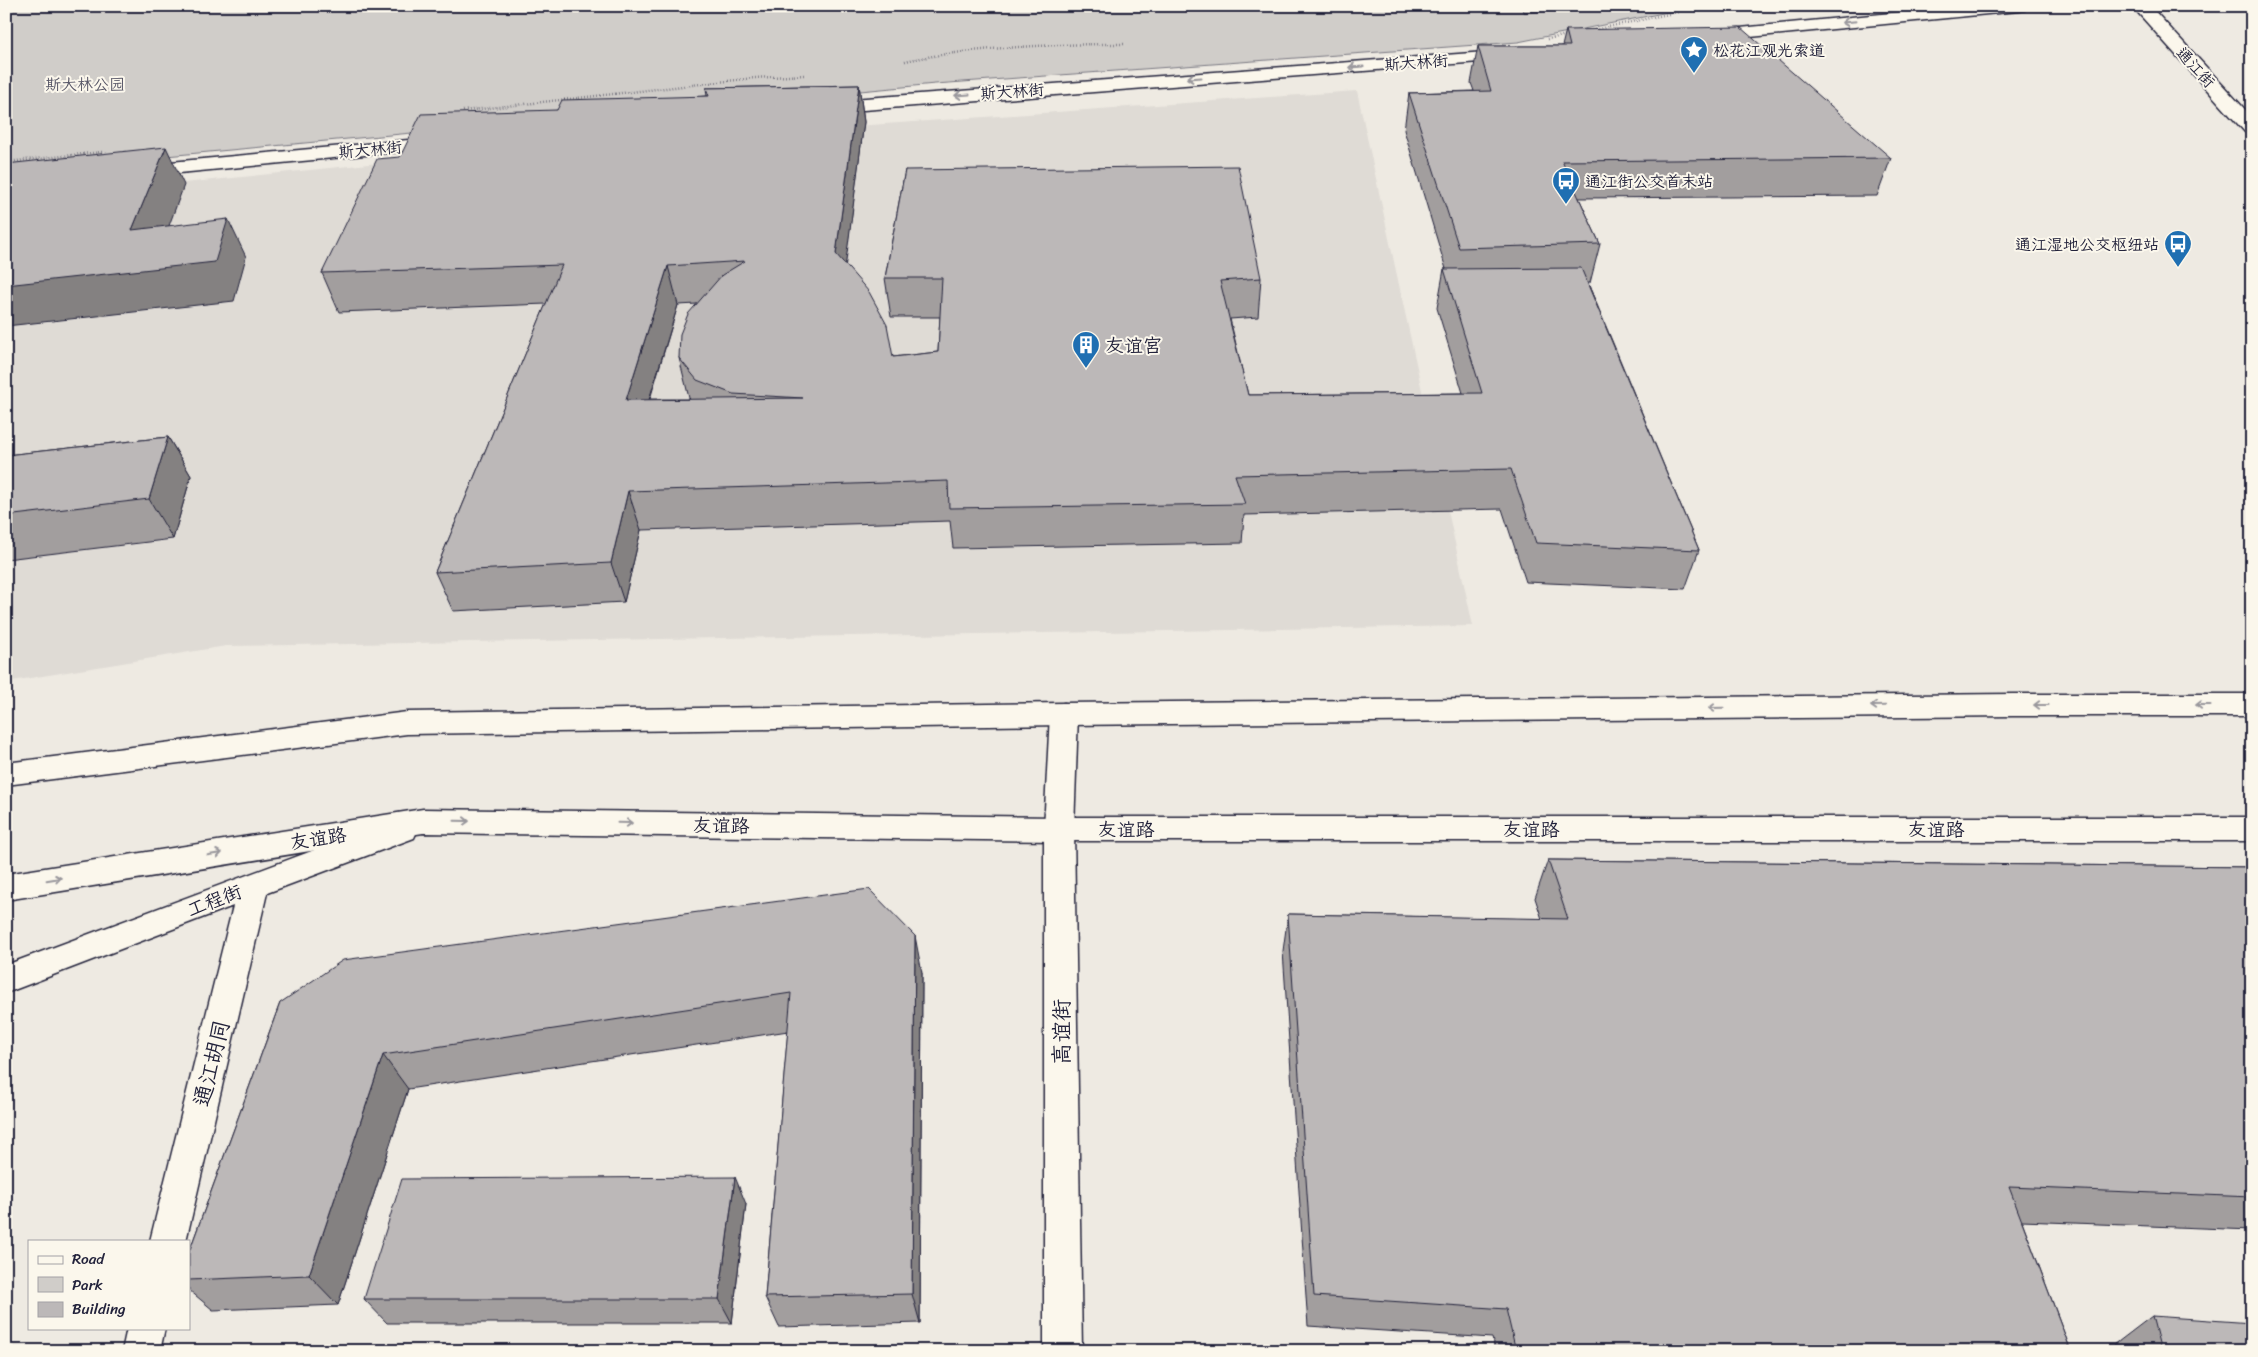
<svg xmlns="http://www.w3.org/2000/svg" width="2258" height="1357" viewBox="0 0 2258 1357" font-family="Sriracha,'LXGW WenKai TC',sans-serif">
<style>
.built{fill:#dfdbd5}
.green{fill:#d0cdc9;stroke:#797882}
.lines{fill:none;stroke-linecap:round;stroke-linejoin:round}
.minor-casing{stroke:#22223b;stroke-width:3}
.highway-casing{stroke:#22223b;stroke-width:3}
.path{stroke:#22223b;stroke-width:2.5;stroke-dasharray:0.5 2.5;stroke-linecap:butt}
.minor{fill:#fbf7ec;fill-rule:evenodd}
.highway{fill:#fbf7ec;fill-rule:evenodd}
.wall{fill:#a29e9e;stroke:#22223b;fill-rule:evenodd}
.shaded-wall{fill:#848181;stroke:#22223b}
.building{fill:#bcb8b8;stroke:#22223b;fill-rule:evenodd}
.oneway{stroke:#99979c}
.labels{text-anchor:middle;stroke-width:4;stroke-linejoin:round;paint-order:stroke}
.far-poi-label{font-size:16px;fill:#22223b;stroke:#fbf7ec;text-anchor:start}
.far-street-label{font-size:16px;fill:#22223b;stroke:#fbf7ec}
.far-park-label{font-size:16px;fill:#565566;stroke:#fbf7ec}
.poi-label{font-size:19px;fill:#22223b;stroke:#fbf7ec;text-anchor:start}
.street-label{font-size:19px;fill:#22223b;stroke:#fbf7ec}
.near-street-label{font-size:22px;fill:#22223b;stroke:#fbf7ec}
</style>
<rect width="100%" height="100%" fill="#eeeae2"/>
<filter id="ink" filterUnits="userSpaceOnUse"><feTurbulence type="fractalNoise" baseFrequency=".02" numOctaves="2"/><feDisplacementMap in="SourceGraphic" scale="10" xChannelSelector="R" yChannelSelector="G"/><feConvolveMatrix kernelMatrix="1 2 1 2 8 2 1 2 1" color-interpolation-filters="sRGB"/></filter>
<g filter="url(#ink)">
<polygon class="built" points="1357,91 1473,626 226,646 6,682 6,201 497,151"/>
<polygon class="green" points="6,6 1698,6 1518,42 935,84 6,171"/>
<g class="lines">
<defs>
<g id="minor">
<polygon points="1963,6 2027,6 2025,10 2019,11 1709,41 1703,40 1700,36 1703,32 1709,31"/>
<polygon points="2132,6 2150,6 2252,117 2252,134 2245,132"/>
<polygon points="1512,50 1518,51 1521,55 1518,59 825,113 818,111 816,107 818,103 825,101"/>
<polygon points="441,137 448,139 451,143 448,147 138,177 131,175 128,171 131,167 138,165"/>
<polygon points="1064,703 1074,706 1078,714 1074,829 1082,1351 1044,1351 1044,829 1050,714 1054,706"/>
<polygon points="403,817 414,820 418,829 414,838 267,893 186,1241 150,1241 233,906 6,993 6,965"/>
<polygon points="127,1328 165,1328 160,1351 122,1351"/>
</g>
<g id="highway">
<polygon points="2013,694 2252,694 2252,716 2013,716 1064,725 407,734 6,785 6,763 407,712 1064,703"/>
<polygon points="423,809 1059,817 2252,817 2252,841 1059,841 423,833 6,900 6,874"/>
</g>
</defs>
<use href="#minor" class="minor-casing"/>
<use href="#highway" class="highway-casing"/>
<g class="path">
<polyline points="1589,31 1678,12"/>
<polyline points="1547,39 1568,35"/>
<path d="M905 61C978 47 1051 44 1125 44"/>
<polyline points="463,111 754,78 805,75"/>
<polyline points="6,162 102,152"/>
</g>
<use href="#minor" class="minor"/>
<use href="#highway" class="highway"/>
</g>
<g class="wall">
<polygon points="1522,6 1597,6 1596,10 1524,12"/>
<path d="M1566 30 1891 158 1877 196 1579 198 1600 244 1590 283H1588L1699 550 1685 589 1526 582 1502 509 1244 515 1242 543 953 548 950 521 641 530 624 602 453 611 435 572 546 304 339 312 322 273 400 157 557 110 707 96 706 88 859 85 864 122 845 265 893 357 938 352 940 317H891L885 278 905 170 1261 278 1258 317 1230 319 1248 395 1463 393 1437 308 1444 269H1446L1404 130 1409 93 1474 91 1471 83 1478 46H1562ZM697 304 679 358 689 398 690 399H650L678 305Z"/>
<polygon points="168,437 191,476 173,539 6,559 6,455"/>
<polygon points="1548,860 2252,867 2252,1230 2022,1221 2071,1351 1495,1351 1492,1338 1308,1326 1283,951 1288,914 1542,919 1535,898"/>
<polygon points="922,973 920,1323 779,1327 765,1297 788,1031 408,1089 338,1305 213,1310 189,1290 189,1252 280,1003"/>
<polygon points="746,1204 732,1323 387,1323 364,1299"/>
<polygon points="2152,1316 2252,1351 2115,1351 2114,1345"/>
</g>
<g class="shaded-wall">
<polygon points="859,85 864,122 842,292 836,254"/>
<polygon points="166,147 184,185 153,269 132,230"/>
<polygon points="228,219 246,257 234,301 6,326 6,285"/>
<polygon points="668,266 678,305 637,439 626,400"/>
<polygon points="168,437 191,476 173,539 149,499"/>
<polygon points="628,491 641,530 624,602 611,563"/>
<polygon points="915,936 922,973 920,1323 912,1294"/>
<polygon points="383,1055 408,1089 338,1305 309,1275"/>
<polygon points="735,1177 746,1204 732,1323 719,1299"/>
</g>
<g class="building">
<polygon points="1740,27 1891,158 1562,161 1600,244 1459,248 1409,93 1491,91 1478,46 1570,46 1566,30"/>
<path d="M859 85 836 254 869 292 887 325 893 357 938 352 942 278H885L905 170 1238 166 1261 278 1220 281 1248 395 1482 393 1444 269 1581 268 1699 550 1536 543 1511 469 1235 475 1245 504 949 508 948 481 628 491 611 563 435 572 562 265 322 273 377 159 400 157 421 114 557 110 562 100 709 96 706 88ZM745 261 722 275 688 314 680 334 679 358 697 380 733 394 803 398 626 400 668 266Z"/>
<polygon points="166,147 132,230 228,219 215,262 6,285 6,164"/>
<polygon points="168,437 149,499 6,516 6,455"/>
<polygon points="1548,860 2252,867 2252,1197 2009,1187 2071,1351 1516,1351 1506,1309 1314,1296 1288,914 1568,919"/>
<polygon points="869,889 915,936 912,1294 765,1297 791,993 383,1055 309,1275 189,1280 189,1252 280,1003 343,960"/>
<polygon points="735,1177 719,1299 364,1299 402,1179"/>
<polygon points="2152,1316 2252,1323 2252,1351 2161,1351"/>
</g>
<defs><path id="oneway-shaft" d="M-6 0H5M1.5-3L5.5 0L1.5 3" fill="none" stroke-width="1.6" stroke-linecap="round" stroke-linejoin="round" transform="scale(1.25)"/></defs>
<g class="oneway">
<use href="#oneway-shaft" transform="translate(1849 22) rotate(175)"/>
<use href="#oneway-shaft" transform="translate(1356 67) rotate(176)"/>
<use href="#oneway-shaft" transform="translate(1194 78) rotate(176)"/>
<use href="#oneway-shaft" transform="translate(962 95) rotate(176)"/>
<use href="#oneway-shaft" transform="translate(2041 705) rotate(-180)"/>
<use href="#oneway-shaft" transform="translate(2203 705) rotate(-180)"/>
<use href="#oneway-shaft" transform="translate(1878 706) rotate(179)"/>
<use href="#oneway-shaft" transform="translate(1716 708) rotate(179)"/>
<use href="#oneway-shaft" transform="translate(462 821) rotate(1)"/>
<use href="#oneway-shaft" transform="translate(625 823) rotate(1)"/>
<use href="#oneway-shaft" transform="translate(215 854) rotate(-9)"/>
<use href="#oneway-shaft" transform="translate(54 879) rotate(-9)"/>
</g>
</g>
<defs>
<symbol id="sight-pin" viewBox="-11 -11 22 30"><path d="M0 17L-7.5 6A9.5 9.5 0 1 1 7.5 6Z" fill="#1f6fb2" stroke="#fbf7ec"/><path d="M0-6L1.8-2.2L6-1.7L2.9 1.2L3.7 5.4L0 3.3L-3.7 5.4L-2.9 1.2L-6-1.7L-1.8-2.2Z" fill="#fff"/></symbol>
<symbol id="bus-pin" viewBox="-11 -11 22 30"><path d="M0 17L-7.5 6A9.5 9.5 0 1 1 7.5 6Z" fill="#1f6fb2" stroke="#fbf7ec"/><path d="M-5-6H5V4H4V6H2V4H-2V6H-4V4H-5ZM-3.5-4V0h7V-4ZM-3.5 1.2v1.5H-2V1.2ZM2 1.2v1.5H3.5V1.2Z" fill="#fff"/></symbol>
<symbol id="building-pin" viewBox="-11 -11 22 30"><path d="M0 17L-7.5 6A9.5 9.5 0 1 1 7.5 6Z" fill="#1f6fb2" stroke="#fbf7ec"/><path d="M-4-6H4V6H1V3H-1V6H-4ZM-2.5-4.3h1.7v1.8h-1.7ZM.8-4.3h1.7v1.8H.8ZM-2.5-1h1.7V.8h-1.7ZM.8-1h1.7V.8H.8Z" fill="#fff"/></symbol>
</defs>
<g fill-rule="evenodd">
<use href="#sight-pin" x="1678" y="34" width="32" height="43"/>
<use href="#bus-pin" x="1550" y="165" width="32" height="43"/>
<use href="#bus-pin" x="2162" y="228" width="32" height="43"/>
<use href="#building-pin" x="1070" y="329" width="32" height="43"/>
</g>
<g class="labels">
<g class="far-poi-label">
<text x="1713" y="56">松花江观光索道</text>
<text x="1585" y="187">通江街公交首末站</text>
<text x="2159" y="250" text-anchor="end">通江湿地公交枢纽站</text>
</g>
<g class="far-street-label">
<text transform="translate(1416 62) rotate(-4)" y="6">斯大林街</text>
<text transform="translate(2196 67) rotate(47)" y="6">通江街</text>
<text transform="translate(1012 91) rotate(-4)" y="6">斯大林街</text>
<text transform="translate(370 149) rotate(-5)" y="6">斯大林街</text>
</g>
<g class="far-park-label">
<text x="85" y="90">斯大林公园</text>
</g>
<g class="poi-label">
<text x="1105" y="352">友谊宫</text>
</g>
<g class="street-label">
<text transform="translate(721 825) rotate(1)" y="7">友谊路</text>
<text x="1126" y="836">友谊路</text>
<text x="1531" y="836">友谊路</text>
<text x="1936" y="836">友谊路</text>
<text transform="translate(318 838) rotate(-9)" y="7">友谊路</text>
<text transform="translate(214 900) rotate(-21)" y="7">工程街</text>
</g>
<g class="near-street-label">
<text transform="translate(1061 1032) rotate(-90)" y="8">高谊街</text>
<text transform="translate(211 1063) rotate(-76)" y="8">通江胡同</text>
</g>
</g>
<rect width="2258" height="1357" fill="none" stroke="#fbf7ec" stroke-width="25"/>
<rect x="12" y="12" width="2233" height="1332" fill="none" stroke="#22223b" stroke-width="2" filter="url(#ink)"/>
<rect x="28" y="1240" width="162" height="90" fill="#fbf7ec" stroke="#a4a2a5"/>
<rect x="38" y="1256" width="25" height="8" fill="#fbf7ec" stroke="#a4a2a5"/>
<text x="72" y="1264" font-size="15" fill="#22223b">Road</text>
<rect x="38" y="1277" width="25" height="15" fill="#d0cdc9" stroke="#a4a2a5"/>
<text x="72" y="1290" font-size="15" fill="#22223b">Park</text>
<rect x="38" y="1302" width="25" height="15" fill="#bcb8b8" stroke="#a4a2a5"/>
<text x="72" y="1314" font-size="15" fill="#22223b">Building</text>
</svg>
